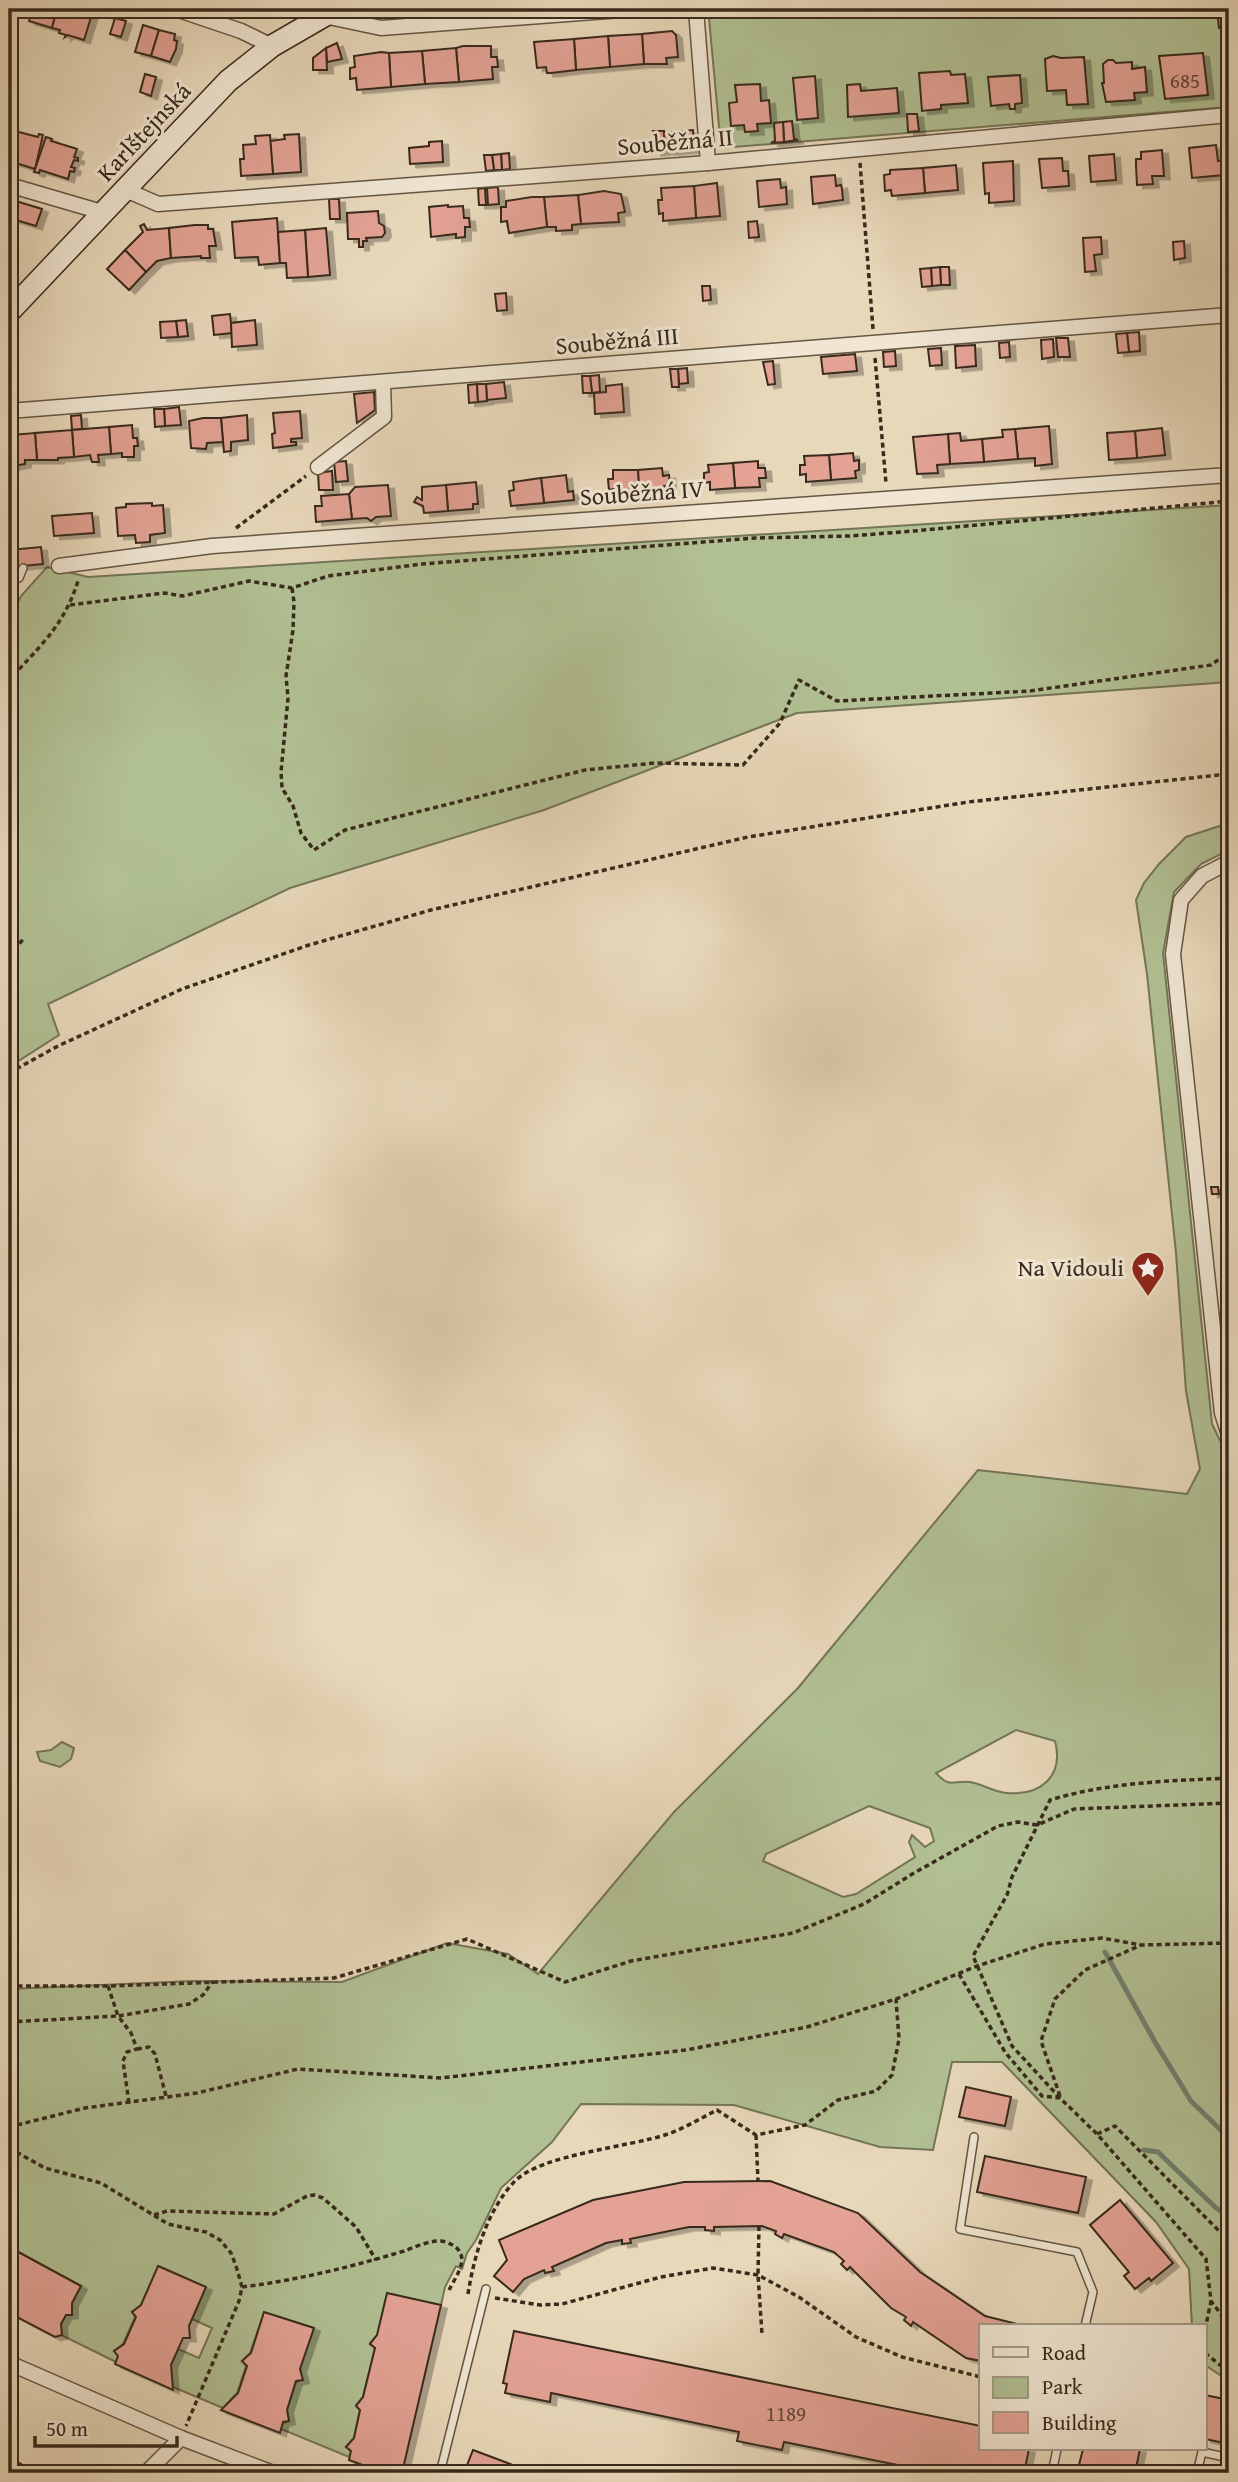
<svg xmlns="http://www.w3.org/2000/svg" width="1238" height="2482" viewBox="0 0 1238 2482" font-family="'Gentium Book Plus',serif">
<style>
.green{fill:#b1c093;stroke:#747558;stroke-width:2;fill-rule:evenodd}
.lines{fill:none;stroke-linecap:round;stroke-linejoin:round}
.stream{stroke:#728171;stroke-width:5}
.building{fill:#e3a294;stroke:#382a1c;stroke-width:2;filter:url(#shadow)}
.lane-casing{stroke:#645644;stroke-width:10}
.street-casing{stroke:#645644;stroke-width:17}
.secondary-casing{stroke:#382a1c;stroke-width:24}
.path{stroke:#382a1c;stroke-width:3.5;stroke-dasharray:5 3.5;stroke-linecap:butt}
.lane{stroke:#f0e6d2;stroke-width:7}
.street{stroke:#f0e6d2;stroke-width:14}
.secondary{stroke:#f0e6d2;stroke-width:21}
.labels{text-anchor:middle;stroke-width:6;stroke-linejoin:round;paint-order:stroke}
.number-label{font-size:21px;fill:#63483a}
.street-label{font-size:24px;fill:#382a1c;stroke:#f0e6d2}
.poi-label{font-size:24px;fill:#382a1c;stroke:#f0e6d2;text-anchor:end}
</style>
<defs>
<filter id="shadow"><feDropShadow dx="6" dy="3.5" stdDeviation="0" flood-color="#0004"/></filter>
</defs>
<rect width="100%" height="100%" fill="#e8d8ba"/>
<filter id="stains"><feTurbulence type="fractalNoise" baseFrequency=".00286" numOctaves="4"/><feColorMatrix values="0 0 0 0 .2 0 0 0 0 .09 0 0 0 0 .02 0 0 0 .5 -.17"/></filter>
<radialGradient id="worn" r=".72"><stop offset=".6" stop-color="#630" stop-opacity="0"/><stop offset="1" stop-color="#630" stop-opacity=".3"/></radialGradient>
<g class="green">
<polygon points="400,9 562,9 401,21"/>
<polygon points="821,9 1229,9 1229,107 721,148 709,18"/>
<polygon points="1229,505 1229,682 797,713 544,810 290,888 48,1004 59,1035 9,1067 9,620 21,596 47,567 88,577"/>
<path d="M1229 823V850L1201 864 1174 892 1163 953 1212 1424 1229 1459V2381L1205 2365V2326H1192L1189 2269 1156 2222 1002 2062H952L933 2150 880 2147 734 2105 581 2104 552 2142 501 2188 476 2240 467 2253 462 2269 456 2266 445 2287 441 2305 377 2335 370 2343 375 2348 363 2397 356 2405 360 2410 354 2438 346 2447 351 2451 349 2457 281 2429 283 2423 289 2421 287 2410 296 2382 302 2380 300 2369 264 2313 250 2353 242 2361 246 2366 237 2393 223 2408 173 2387 171 2365 178 2349 199 2358 212 2328 192 2319 205 2287 159 2266 141 2305 132 2312 135 2317 123 2344 114 2351 118 2356 116 2362 61 2335V2324L66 2315H72V2303L81 2286 9 2247V1989L193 1981 342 1982 447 1943 508 1954 538 1974 674 1812 798 1688 978 1470 1187 1494 1200 1469 1186 1391 1176 1253 1147 974 1136 900 1144 883 1159 864 1186 837ZM1016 1730 1055 1741C1064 1776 1041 1796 1007 1793 993 1792 983 1784 970 1782 953 1780 950 1789 936 1773ZM869 1806 930 1828 934 1841 925 1847 912 1835 909 1842 915 1857 856 1894 843 1897 763 1861 766 1854Z"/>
<polygon points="62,1742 74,1748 71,1759 60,1767 40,1761 37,1752 51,1750"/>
</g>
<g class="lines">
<g class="stream">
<polyline points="1105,1952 1155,2042 1191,2101 1229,2138"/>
<polyline points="1144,2150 1158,2152 1215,2207 1229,2217"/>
</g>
</g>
<g class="building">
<polygon points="33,9 57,9 52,28 29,21"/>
<polygon points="57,9 93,11 84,40 68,35 65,37 66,35 59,33 60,30 52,28"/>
<polygon points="101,9 118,9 115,18 100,13"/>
<polygon points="1217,9 1229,9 1229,27 1219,28"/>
<polygon points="115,18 126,21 121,37 110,34"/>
<polygon points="143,25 159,30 151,56 135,52"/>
<polygon points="159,30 175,34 174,40 177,41 176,49 170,62 151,56"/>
<polygon points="672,31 676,35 678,57 666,58 667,64 644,64 642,34"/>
<polygon points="642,34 644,64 610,67 608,36"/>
<polygon points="608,36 610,67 576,70 574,39"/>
<polygon points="574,39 576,70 551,73 547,73 546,67 537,68 534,42"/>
<polygon points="337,43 342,59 327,62 326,48"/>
<polygon points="463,46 491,46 491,57 497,57 498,67 492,67 493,79 459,82 456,48"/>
<polygon points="326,48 327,70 313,70 313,58"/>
<polygon points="456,48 459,82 425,84 422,51"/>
<polygon points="422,51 425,84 391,87 389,53"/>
<polygon points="381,52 389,53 391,87 357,90 356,78 350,79 350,68 355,67 354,56"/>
<polygon points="1203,53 1208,95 1165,99 1159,56"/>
<polygon points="1053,56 1061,58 1084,57 1088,104 1067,105 1066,90 1047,91 1045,59"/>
<polygon points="1108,60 1113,60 1116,63 1132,62 1132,69 1145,67 1147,92 1134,93 1135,100 1106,102 1102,83 1104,83 1103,64"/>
<polygon points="950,71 951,75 965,74 968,103 941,105 941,109 922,111 919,73"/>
<polygon points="145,74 156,77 151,96 140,92"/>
<polygon points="1020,75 1022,103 1015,104 1015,109 1010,109 1009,104 991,106 988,77"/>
<polygon points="815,76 818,118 797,120 793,78"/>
<polygon points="760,84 761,101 769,100 771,123 757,124 758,131 745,132 744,125 731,126 729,103 737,102 735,85"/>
<polygon points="860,84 861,91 897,88 899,113 848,117 847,85"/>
<polygon points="907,114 917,114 919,131 908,132"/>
<polygon points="792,121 794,139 798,140 784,142 783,122"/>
<polygon points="783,122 784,142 771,143 775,141 774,123"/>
<polygon points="11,130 38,137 39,134 43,135 35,169 9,161 9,138"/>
<polygon points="693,130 694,149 684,150 683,131"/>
<polygon points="653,131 664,131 665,151 655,152"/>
<polygon points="683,131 684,150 675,151 673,132"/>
<polygon points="673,132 675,151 665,151 664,133"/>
<polygon points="299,134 301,172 273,174 270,141 285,139 284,135"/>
<polygon points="270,135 273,174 241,176 240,159 244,159 243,145 256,144 255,136"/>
<polygon points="46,137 52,139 51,141 77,149 74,157 78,158 78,161 74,160 71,167 75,168 74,172 70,171 68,179 40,170 39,173 34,172"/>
<polygon points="442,141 443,162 410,164 409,148 429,146 429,142"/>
<polygon points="1216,145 1218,161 1223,160 1224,175 1192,178 1189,148"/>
<polygon points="1162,150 1164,176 1152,176 1153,184 1137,185 1136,166 1136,159 1141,159 1141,152"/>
<polygon points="509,153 510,169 502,170 501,154"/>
<polygon points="501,154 502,170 494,170 492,155"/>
<polygon points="1114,154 1116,180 1091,182 1089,156"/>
<polygon points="484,155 492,155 494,170 486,171"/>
<polygon points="1062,158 1063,171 1068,171 1069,186 1042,188 1039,159"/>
<polygon points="1013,161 1014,201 989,203 989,193 985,194 983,163"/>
<polygon points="956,165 958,190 925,193 923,168"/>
<polygon points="923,168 925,193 892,196 891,190 885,191 884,175 890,174 890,170"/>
<polygon points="835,175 836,186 841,185 842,189 843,200 813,204 811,177"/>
<polygon points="780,179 781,188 786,187 787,204 759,207 757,181"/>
<polygon points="717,183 720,216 696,218 694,186"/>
<polygon points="694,186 696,218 663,221 663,213 659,214 658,200 662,200 661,188"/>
<polygon points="498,187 499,204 488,205 487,188"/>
<polygon points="485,188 486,205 479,205 478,189"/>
<polygon points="604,191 621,194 625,212 618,213 619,222 581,224 578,195"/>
<polygon points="578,195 581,224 572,225 572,230 556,231 556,227 547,227 544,197"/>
<polygon points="532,197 544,197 547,227 509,233 507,221 501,222 501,207 506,207 506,201"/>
<polygon points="9,199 42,209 36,226 9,218"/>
<polygon points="329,199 339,199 340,219 330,219"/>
<polygon points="448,205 448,207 463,206 464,218 469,218 470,227 465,227 465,237 456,238 456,234 431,237 429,207"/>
<polygon points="378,211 379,223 384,226 385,233 382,237 366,238 367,241 363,241 363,247 359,247 359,239 348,239 347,213"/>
<polygon points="277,218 280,263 259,265 258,257 235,258 232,222"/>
<polygon points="757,221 759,237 749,238 748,222"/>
<polygon points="144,224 147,230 169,228 171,258 157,261 146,272 125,250 143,232 140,226"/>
<polygon points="195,225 208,225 208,229 213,229 216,246 209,246 210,258 201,258 201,256 171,258 169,228"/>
<polygon points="326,228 330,275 308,277 305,230"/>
<polygon points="305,230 308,277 287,278 286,263 280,263 278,232"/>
<polygon points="1101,237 1102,254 1094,255 1096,271 1085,272 1083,238"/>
<polygon points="1184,241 1185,258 1174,260 1173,242"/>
<polygon points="125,250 146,272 129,290 107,269"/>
<polygon points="940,267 949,267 950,285 941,285"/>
<polygon points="940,267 941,285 932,286 931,268"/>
<polygon points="931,268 932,286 922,287 920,269"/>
<polygon points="702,286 710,286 711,300 703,301"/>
<polygon points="506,293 507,310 497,311 495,294"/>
<polygon points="230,314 232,333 214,335 212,316"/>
<polygon points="186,320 188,336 178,337 176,321"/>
<polygon points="255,320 257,345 232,347 231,323"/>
<polygon points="176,321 178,337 161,338 160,322"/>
<polygon points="1139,332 1140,351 1129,352 1127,333"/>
<polygon points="1127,333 1129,352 1118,353 1116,334"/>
<polygon points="1056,338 1068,338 1070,357 1058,357"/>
<polygon points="1053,339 1054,357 1042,359 1041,340"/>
<polygon points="1009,342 1010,357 1000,358 999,343"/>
<polygon points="975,345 976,366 956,368 955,346"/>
<polygon points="941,348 942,365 930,366 928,349"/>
<polygon points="895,351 896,366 884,367 883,352"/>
<polygon points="855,354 857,371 823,374 821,357"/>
<polygon points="773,361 775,384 768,385 763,362"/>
<polygon points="687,368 688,383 679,384 678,369"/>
<polygon points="670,369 678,369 679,387 672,387"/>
<polygon points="599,375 600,392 592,393 590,376"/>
<polygon points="582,376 590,376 592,393 583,393"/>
<polygon points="504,382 506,398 487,400 486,384"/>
<polygon points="477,384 478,402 469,403 468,385"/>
<polygon points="477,384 486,384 487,401 478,402"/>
<polygon points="622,384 624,412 595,414 594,393 606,392 606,386"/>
<polygon points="374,392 375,410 357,423 354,394"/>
<polygon points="179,407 181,425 165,426 164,409"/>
<polygon points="154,409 164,409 165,426 155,427"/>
<polygon points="300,411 302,438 291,439 291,442 296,442 296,445 273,448 272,434 275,433 273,413"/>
<polygon points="81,415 82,429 72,430 71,416"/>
<polygon points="247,415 248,440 231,442 231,451 224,452 221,418"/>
<polygon points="203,418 221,418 223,442 207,443 206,449 191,448 189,421"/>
<polygon points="132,425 133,438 137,438 138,446 134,446 134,457 122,457 122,453 111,454 109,427"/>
<polygon points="1049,426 1052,464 1035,466 1035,458 1018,459 1015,429"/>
<polygon points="109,427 111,454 98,455 99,462 92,462 90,455 74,457 72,430"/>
<polygon points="1162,428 1165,455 1137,458 1135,431"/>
<polygon points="1015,429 1018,459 984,462 982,439 1003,437 1002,430"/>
<polygon points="72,430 74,457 58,458 58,460 37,460 35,433"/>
<polygon points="1135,431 1137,458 1109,460 1107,433"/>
<polygon points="35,433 37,460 25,460 25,464 14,466 12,435"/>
<polygon points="960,433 961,441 982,439 984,462 950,464 948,434"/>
<polygon points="948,434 950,464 937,465 938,473 917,474 913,437"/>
<polygon points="853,453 854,461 859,460 859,470 855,471 856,478 831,480 829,455"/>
<polygon points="829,455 831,480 806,482 806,474 800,475 800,465 805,465 804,456"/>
<polygon points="346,461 348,481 336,482 334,462"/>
<polygon points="758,461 758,468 765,468 766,478 759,478 760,487 735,488 733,463"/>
<polygon points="733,463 735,488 710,490 710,482 704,483 704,473 709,472 708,465"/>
<polygon points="662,468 663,476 669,475 670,485 664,486 664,494 639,495 638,470"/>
<polygon points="613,470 638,470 639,495 615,497 614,489 609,490 608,479 613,479"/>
<polygon points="332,471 333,490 319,490 318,473"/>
<polygon points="566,475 568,492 573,491 574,500 544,503 541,478"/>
<polygon points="541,478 544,503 511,506 509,491 514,490 513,482"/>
<polygon points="476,482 478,504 473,504 473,509 448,511 446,485"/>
<polygon points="388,485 391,516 376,517 371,521 367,518 352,519 349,494 355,487"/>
<polygon points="446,485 448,511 424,513 423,506 414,502 417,497 422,500 422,487"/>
<polygon points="349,494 352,519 316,522 315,506 322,506 321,496"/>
<polygon points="152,503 152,506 163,505 165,533 150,535 150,542 136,543 135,535 118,536 116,508 126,507 126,504"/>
<polygon points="92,513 94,533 54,536 52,516"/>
<polygon points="41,547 43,564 12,567 10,550"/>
<rect x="1225" y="1061" width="4" height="61"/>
<polygon points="1211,1187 1218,1187 1219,1194 1212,1194"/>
<polygon points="966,2087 1011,2097 1005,2126 959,2117"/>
<polygon points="985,2156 1086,2177 1078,2213 977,2192"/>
<polygon points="770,2181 858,2213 920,2272 985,2316 1025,2326 981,2326 981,2361 966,2358 913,2322 911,2326 904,2320 906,2317 891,2308 850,2267 847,2270 841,2264 844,2261 834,2252 784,2234 782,2238 775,2234 776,2231 762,2226 714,2227 714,2231 705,2230 705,2227 689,2227 630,2239 631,2243 622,2244 622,2240 606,2243 552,2267 554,2271 545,2273 544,2270 524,2279 513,2292 494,2276 507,2260 499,2240 593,2200 684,2182"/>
<polygon points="1120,2200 1173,2263 1151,2281 1149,2278 1135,2289 1124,2276 1129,2272 1090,2225"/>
<polygon points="9,2247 81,2286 72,2303 72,2315 66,2315 61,2324 62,2335 55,2337 9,2313"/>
<polygon points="158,2266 206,2287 189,2326 190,2338 183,2338 171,2365 173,2390 115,2364 118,2356 114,2351 124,2344 136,2317 132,2312 141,2305"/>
<polygon points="387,2293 441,2305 402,2473 384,2473 349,2460 351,2451 346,2447 354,2438 360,2410 356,2406 363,2397 375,2348 370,2344 377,2335"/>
<polygon points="264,2312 314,2328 300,2369 303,2380 296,2381 287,2410 289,2421 283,2422 280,2433 221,2410 238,2393 247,2366 242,2361 251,2353"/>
<polygon points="514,2331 981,2426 981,2449 1029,2449 1024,2473 937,2473 784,2442 782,2450 737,2441 739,2432 551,2393 550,2402 505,2393 507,2384 503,2383"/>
<polygon points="1205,2395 1229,2400 1229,2444 1205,2439"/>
<polygon points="1083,2449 1140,2449 1135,2473 1077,2473"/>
<polygon points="473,2450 521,2468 520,2471 525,2473 464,2473"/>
<polygon points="9,2457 33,2471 37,2465 38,2466 35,2471 38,2473 9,2473"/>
</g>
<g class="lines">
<defs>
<g id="lane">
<polyline points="9,581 19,578 23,568"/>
<polyline points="974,2137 960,2229 1077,2252 1093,2292 1085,2326"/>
<polyline points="440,2473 486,2289"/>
<polyline points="1052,2473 1057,2449"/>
<polyline points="1197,2473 1202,2452 1229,2458"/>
</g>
<g id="street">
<polyline points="176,9 241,31 272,46"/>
<polyline points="696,9 708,163"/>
<polyline points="324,16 381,28 634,9"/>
<polyline points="9,185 105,213"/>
<polyline points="126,190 158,204 708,163 1229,115"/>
<polyline points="9,411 1229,315"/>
<polyline points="318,467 384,417 383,382"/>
<polyline points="59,566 212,546 1229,475"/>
<polyline points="1229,862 1202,876 1181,900 1173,954 1222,1413 1229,1435"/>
<polyline points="9,2363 181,2438 273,2473"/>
<polyline points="146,2473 181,2438"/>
</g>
<polyline id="secondary" points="9,312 228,81 272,46 336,9"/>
</defs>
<use href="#lane" class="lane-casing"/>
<use href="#street" class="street-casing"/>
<use href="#secondary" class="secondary-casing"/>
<g class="path">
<polyline points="860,163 873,329"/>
<polyline points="875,358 886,483"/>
<polyline points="236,528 306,476"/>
<polyline points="292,588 294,602 293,630 286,676 288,698 281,772 282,788 293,806 301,833 314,850 345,830 585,770 655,763 743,765 780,723 799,680 837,701 1030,691 1211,665 1229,652"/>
<polyline points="70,605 164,593 183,596 249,581 292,588 328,576 422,564 755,538 850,536 914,531 1229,501"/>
<path d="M9 683C18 668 30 659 41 645 60 624 71 604 79 578"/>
<polyline points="9,957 24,938"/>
<polyline points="9,1073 58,1046 182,989 309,945 431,910 748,837 968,802 1219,775 1229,776"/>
<polyline points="959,1974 1005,2052 1042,2096 1060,2098 1097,2134 1206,2259 1211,2301 1229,2325"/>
<polyline points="9,1986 108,1986 334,1978 467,1939 565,1982 631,1961 793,1933 864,1904 914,1873 998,1826 1018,1822 1037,1825 1074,1809 1229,1803"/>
<polyline points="9,2022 118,2016 108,1986"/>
<polyline points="137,2049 149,2047 155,2054 166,2096"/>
<polyline points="1060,2096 1041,2041 1055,1999 1085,1970 1141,1945"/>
<path d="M1060 2098 1012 2046 973 1956 1007 1895 1012 1877 1050 1800C1110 1782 1168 1781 1229 1778"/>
<polyline points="129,2103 123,2061 127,2052 137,2049 131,2033 118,2016 189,2004 203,1995 213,1981"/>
<polyline points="9,2127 85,2108 197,2093 298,2069 441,2078 686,2050 807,2027 896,1999 977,1966 1045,1944 1102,1938 1141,1945 1229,1943"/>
<polyline points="1097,2134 1115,2126 1229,2241"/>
<polyline points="756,2135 758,2181"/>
<polyline points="9,2148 45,2168 101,2183 168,2224 206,2232 220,2240 231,2253 236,2266 242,2287 239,2301 186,2426"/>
<polyline points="154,2215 167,2211 274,2214 307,2196 314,2195 323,2198 356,2227 376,2260"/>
<polyline points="759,2226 758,2275 762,2334"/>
<path d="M242 2287C298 2280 351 2267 404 2251 416 2247 433 2238 446 2242 474 2252 458 2273 449 2290"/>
<path d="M468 2294C474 2256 487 2210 515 2181 542 2154 630 2147 668 2134 685 2128 701 2118 717 2110L756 2135 805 2125 838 2100 876 2091 892 2075 899 2039 896 1999"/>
<polyline points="495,2298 540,2305 562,2304 661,2277 713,2268 758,2275 799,2297 856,2337 902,2357 981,2377"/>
<polyline points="1205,2330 1211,2301"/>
<polyline points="1205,2353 1229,2372"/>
</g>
<use href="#lane" class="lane"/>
<use href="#street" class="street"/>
<use href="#secondary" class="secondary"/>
</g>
<defs>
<symbol id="sight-pin" viewBox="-11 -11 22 30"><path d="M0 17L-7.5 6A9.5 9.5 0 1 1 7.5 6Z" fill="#8f2418" stroke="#f0e6d2"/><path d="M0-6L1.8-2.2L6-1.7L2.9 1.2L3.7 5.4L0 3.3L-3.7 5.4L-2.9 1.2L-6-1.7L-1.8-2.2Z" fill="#fff"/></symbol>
</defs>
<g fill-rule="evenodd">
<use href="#sight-pin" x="1129" y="1249" width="38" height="52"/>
</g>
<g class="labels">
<g class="number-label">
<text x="1185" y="88">685</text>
<text x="786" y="2421">1189</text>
</g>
<g class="street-label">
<text transform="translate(144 132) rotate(-47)" y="8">Karlštejnská</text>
<text transform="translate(675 142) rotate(-5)" y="8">Souběžná Ⅱ</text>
<text transform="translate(617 341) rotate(-5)" y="8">Souběžná Ⅲ</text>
<text transform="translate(642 493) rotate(-4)" y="8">Souběžná Ⅳ</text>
</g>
<g class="poi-label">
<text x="1124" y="1276">Na Vidouli</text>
</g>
</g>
<rect width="1238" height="2482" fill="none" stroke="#e8d8ba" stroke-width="35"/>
<rect x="10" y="10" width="1217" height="2461" fill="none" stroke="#382a1c" stroke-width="3.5"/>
<rect x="18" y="18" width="1203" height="2447" fill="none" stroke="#382a1c" stroke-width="2"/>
<rect x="979" y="2324" width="228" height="126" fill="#f0e6d2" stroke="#a69b89" stroke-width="2"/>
<rect x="993" y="2347" width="35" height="10" fill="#f0e6d2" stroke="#a69b89" stroke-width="2"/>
<text x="1042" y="2360" font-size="21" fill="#382a1c">Road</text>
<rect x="993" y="2377" width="35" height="21" fill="#b1c093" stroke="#a69b89" stroke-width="2"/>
<text x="1042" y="2394" font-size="21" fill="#382a1c">Park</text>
<rect x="993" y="2412" width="35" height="21" fill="#e3a294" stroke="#a69b89" stroke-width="2"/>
<text x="1042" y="2430" font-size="21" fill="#382a1c">Building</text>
<path d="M35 2436v10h142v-10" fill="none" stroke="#382a1c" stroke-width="3.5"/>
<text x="46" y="2436" font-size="21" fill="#382a1c" stroke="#f0e6d2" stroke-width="5" paint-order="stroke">50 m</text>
<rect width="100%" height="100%" filter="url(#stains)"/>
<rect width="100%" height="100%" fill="url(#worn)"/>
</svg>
